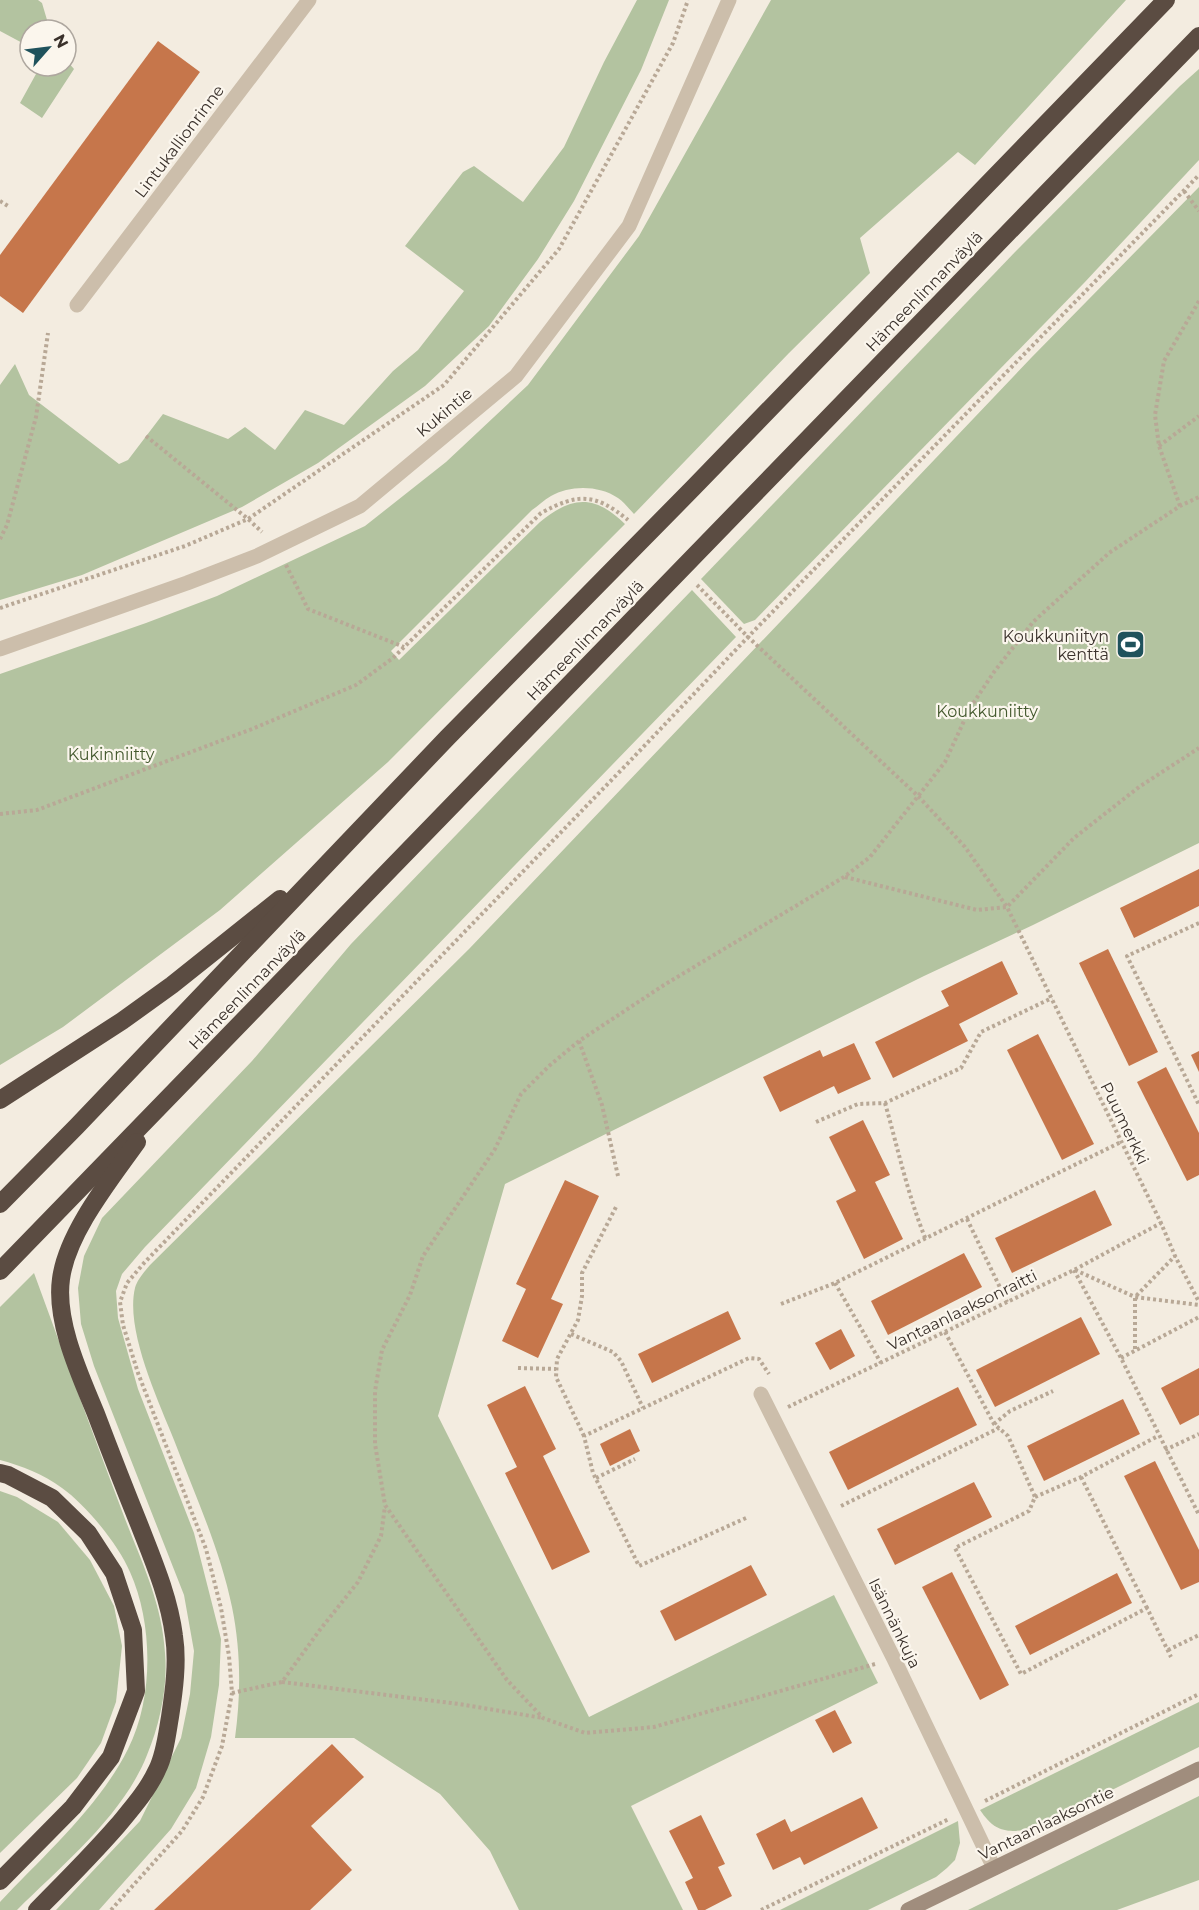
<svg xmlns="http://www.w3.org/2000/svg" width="1199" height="1910" viewBox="0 0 1199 1910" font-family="Montserrat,sans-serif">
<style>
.green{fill:#b3c3a0}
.building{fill:#c6764b}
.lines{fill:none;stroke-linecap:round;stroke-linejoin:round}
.path{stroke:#b8a896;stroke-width:4;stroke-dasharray:3 3;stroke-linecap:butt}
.street{stroke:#ccbeab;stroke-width:15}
.secondary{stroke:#a08d7d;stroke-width:15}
.highway{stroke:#5b4c42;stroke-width:18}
.labels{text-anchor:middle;stroke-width:4.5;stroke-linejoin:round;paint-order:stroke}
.street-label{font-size:16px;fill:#3a312b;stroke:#fbf6ed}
.poi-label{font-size:16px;fill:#3a312b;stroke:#fbf6ed;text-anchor:end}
.park-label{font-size:16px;fill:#44592e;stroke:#fbf6ed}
</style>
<rect width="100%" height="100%" fill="#f3ece0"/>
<g class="green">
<polygon points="0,0 38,0 42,3 50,30 30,30 30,52 28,46 0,31"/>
<polygon points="637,0 669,0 641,70 574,201 538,259 489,326 425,386 318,463 242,507 82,575 0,600 0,385 15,364 29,395 119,464 128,460 163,414 228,439 245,427 275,450 305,410 344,425 393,371 418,350 464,291 405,246 463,172 474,166 523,202 564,147 604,62"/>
<path d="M771 0H1126L975 165 958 152 860 238 870 273 789 353 634 514C629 509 624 502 618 498 599 485 570 485 551 496 544 500 538 506 532 510L391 651 399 660 540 522C572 496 594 494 625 524L388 762 220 910 63 1027 0 1065V674L146 623 217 596 365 526 446 462 528 385 639 236Z"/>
<polygon points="66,60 74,69 42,118 20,103 36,74 34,66 66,66"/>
<polygon points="1199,69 1199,160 1084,283 755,620 744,624 701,579 1016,251 1180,86"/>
<path d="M1199 187V843L1033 925 924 976 505 1184 438 1416 589 1717 834 1595 878 1683 631 1806 683 1910H519L490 1851 440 1794 354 1738H235C241 1694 241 1651 232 1607 220 1549 195 1495 174 1440 158 1400 125 1330 135 1288 137 1280 145 1271 150 1265L469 949 1031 358Z"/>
<polygon points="692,590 736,637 145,1247 122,1274 116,1291 118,1318 138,1389 194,1533 221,1639 219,1685 211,1737 196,1788 171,1829 99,1910 56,1910 140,1821 181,1738 190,1694 194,1651 184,1595 94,1366 81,1324 78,1288 84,1256 102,1218 252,1061 351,944"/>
<path d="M34 1273C63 1352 92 1432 122 1511 140 1559 162 1601 165 1653 168 1686 160 1724 147 1755 123 1816 62 1865 17 1910H0V1902C44 1855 99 1807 128 1749 154 1698 153 1623 130 1572 118 1544 86 1505 62 1488 43 1474 22 1466 0 1460V1307Z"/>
<polygon points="0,1491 17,1497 58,1522 90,1560 114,1606 122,1646 116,1702 101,1743 77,1778 0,1853"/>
<path d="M1199 1702V1747L1035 1828C1009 1833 996 1834 980 1810Z"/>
<polygon points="1199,1796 1199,1880 1117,1910 968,1910"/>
<polygon points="958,1821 960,1843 955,1860 947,1868 936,1877 868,1910 780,1910"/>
</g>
<g class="building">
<polygon points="158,41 200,72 23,313 0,296 0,255"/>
<polygon points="1199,869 1199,906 1134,938 1120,908"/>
<polygon points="1108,949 1158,1052 1129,1066 1079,963"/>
<polygon points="1002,961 1018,994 959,1024 968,1041 893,1078 875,1042 949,1006 941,991"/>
<polygon points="1038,1034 1094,1144 1062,1160 1007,1050"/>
<polygon points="854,1043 871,1079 838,1094 834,1086 780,1112 763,1077 820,1050 823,1057"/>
<polygon points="1199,1051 1199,1072 1191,1055"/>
<polygon points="1166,1067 1199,1133 1199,1175 1187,1181 1137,1082"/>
<polygon points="863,1120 890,1175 875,1182 903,1239 864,1259 836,1201 856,1191 829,1137"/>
<polygon points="565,1180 599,1196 551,1299 563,1304 538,1358 502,1341 526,1289 516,1284"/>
<polygon points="1095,1190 1112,1225 1012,1273 995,1238"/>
<polygon points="964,1253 982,1287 888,1335 871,1301"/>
<polygon points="728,1311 741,1339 652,1383 638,1354"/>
<polygon points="1081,1317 1100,1354 995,1407 976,1370"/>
<polygon points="841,1329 855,1356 830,1370 815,1343"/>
<polygon points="1199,1368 1199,1415 1180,1425 1161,1388"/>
<polygon points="525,1386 556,1449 543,1456 590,1552 552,1570 505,1473 517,1467 487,1405"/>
<polygon points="958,1387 977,1425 848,1490 829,1452"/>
<polygon points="1123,1399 1140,1434 1044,1481 1027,1446"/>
<polygon points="630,1429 640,1451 610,1466 600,1444"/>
<polygon points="1155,1461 1199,1550 1199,1582 1181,1590 1124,1476"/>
<polygon points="974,1482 992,1517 895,1565 877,1529"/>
<polygon points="751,1565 767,1595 675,1641 660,1611"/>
<polygon points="952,1572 1009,1685 980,1700 922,1587"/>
<polygon points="1117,1573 1132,1603 1030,1655 1015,1626"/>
<polygon points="835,1710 852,1743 833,1753 815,1720"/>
<polygon points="332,1744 364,1777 311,1826 352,1870 310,1910 154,1910"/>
<polygon points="862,1797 878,1828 804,1865 800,1857 773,1870 756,1834 785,1819 791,1832"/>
<polygon points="701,1815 725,1864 718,1867 732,1896 705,1910 698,1910 685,1882 693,1878 669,1831"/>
</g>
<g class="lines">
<g class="path">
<polyline points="1184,191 1199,211"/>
<polyline points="0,201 8,206"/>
<polyline points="146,436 248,519 262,532"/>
<polyline points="1159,446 1199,416"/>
<polyline points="1180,506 1159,446 1155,415 1164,361 1199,301"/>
<polyline points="0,539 7,525 36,417 48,333"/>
<polyline points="286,565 308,609 404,647"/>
<polyline points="697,585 748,637 919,797 965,847 1007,907 1161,1223 1175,1256 1199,1302"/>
<polyline points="0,608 185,546 248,519 444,385 559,249 673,43 688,0"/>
<path d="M0 814 37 810 252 729 356 685 393 658 541 513C578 493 595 493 628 520"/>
<polyline points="845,877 977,910 1007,907 1074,838 1139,787 1199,748"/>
<polyline points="1199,923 1127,956 1199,1105"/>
<polyline points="579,1041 602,1105 618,1176"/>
<path d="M885 1103C898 1149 908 1196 926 1240"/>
<polyline points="816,1122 858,1104 885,1103 961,1068 981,1032 1052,998"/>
<polyline points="967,1219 1007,1302"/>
<polyline points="1074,1270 1121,1358 1199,1515"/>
<polyline points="1075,1270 1135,1297 1199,1305"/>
<polyline points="835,1283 881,1363"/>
<polyline points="781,1304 835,1283 1121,1142"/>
<polyline points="945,1332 994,1424 1008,1436 1035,1497 1029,1511 955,1548 1021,1674 1147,1608 1171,1657"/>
<polyline points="571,1334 613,1352 621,1361 643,1408"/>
<polyline points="1135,1349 1135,1297 1175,1256"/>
<polyline points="1121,1358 1199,1317"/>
<polyline points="518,1368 556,1369"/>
<polyline points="788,1407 1074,1270 1161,1223"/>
<polyline points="994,1424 1010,1411 1053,1391"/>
<polyline points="584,1436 556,1377 557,1359 578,1320 582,1296 582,1273 616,1207"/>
<polyline points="1165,1450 1199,1434"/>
<polyline points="1081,1477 1147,1608"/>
<polyline points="596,1478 635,1459"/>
<polyline points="1035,1497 1081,1477 1158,1436"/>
<polyline points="841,1506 999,1428"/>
<polyline points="746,1518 639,1566 593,1473 584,1436 749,1358 759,1359 769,1374"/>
<polyline points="1168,1650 1199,1635"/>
<polyline points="875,1664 654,1727 585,1733 543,1718 507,1680 385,1505 375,1444 375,1391 382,1350 410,1295 423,1256 495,1149 521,1094 549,1066 579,1041 664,985 844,877 870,857 945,762 970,708 994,672 1033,622 1109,553 1180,506 1199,497"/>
<polyline points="282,1682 459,1704 543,1718"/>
<polyline points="232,1693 282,1682 319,1631 358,1582 381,1536 385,1506"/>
<polyline points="985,1801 1199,1694"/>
<polyline points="111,1910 182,1831 203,1797 222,1746 232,1693 229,1656 221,1608 206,1549 138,1373 123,1325 120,1302 127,1283 144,1263 629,762 748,637 1199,175"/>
<polyline points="761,1910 949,1819"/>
</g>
<g class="street">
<polyline points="77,305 309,0"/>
<polyline points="0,649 187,583 257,556 360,506 516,376 629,226 729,0"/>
<polyline points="761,1394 894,1659 994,1868"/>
</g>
<polyline class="secondary" points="908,1910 1199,1769"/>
<g class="highway">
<polyline points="0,1100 122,1021 172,985 280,899"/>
<polyline points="0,1204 77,1126 447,738 694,487 1166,0"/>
<polyline points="0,1271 1199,36"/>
<polyline points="0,1473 8,1475 52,1498 88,1533 114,1573 133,1630 136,1691 111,1757 73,1807 0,1881"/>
<path d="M37 1910C65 1882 92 1855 118 1825 132 1808 148 1790 157 1770 165 1754 167 1734 170 1717 174 1691 178 1662 174 1636 169 1597 153 1560 139 1524 124 1487 110 1451 96 1414 80 1375 55 1322 61 1279 67 1233 110 1180 137 1142"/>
</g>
</g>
<defs>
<symbol id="stadium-square" viewBox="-11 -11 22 22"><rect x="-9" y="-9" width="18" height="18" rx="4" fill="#1f525c" stroke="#fbf6ed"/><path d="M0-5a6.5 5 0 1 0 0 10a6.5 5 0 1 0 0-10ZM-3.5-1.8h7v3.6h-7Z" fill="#fff"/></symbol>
</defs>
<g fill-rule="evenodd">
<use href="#stadium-square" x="1114" y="628" width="33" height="33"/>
</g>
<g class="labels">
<g class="street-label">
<text transform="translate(179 141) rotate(-53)" y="6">Lintukallionrinne</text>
<text transform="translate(924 291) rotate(-46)" y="6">Hämeenlinnanväylä</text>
<text transform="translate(444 412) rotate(-40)" y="6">Kukintie</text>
<text transform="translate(585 640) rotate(-46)" y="6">Hämeenlinnanväylä</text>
<text transform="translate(247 989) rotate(-46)" y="6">Hämeenlinnanväylä</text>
<text transform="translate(1125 1123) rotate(64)" y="6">Puumerkki</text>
<text transform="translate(962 1310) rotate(-26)" y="6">Vantaanlaaksonraitti</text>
<text transform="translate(895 1623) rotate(64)" y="6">Isännänkuja</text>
<text transform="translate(1046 1823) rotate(-26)" y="6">Vantaanlaaksontie</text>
</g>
<g class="poi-label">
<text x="1109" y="642">Koukkuniityn<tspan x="1109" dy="18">kenttä</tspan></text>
</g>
<g class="park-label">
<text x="987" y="717">Koukkuniitty</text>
<text x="111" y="760">Kukinniitty</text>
</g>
</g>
<g transform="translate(48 48) rotate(62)"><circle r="28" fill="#fbf6ed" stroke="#aea79f" stroke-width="1.5"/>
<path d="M0-4.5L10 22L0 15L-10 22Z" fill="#1f525c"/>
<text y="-9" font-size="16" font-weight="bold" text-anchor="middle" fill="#3a312b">N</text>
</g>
</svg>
